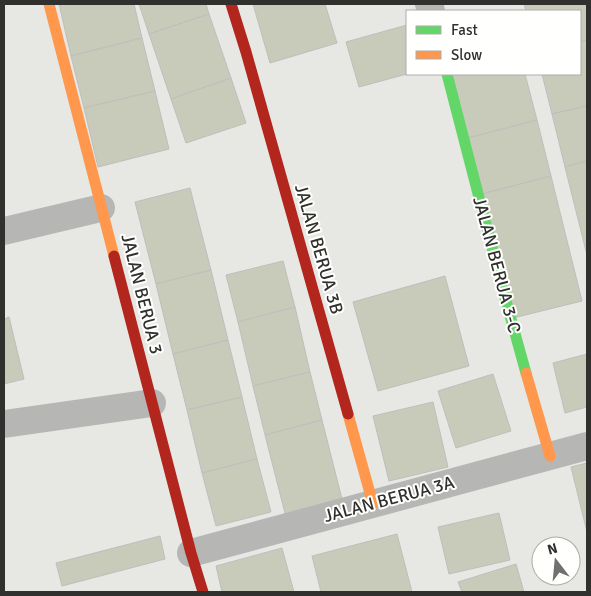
<svg xmlns="http://www.w3.org/2000/svg" width="591" height="596" viewBox="0 0 591 596" font-family="Signika,sans-serif">
<style>
.building{fill:#c9cbba;stroke:#bebebc}
.lines{fill:none;stroke-linecap:round;stroke-linejoin:round}
.street{stroke:#b6b6b5;stroke-width:28}
.fast{stroke:#63d668;stroke-width:11}
.slow{stroke:#ff974d;stroke-width:11}
.jam{stroke:#b3261e;stroke-width:11}
.labels{text-anchor:middle;stroke-width:4;stroke-linejoin:round;paint-order:stroke}
.street-label{font-size:18px;fill:#30302e;stroke:#fffffe}
</style>
<rect width="100%" height="100%" fill="#e7e8e4"/>
<g class="building">
<polygon points="59,4 134,4 142,38 71,56"/>
<polygon points="139,4 206,4 209,14 149,34"/>
<polygon points="253,4 325,4 337,43 270,63"/>
<polygon points="524,4 587,4 587,40 580,42 580,11 526,11"/>
<polygon points="209,14 231,78 171,99 149,34"/>
<polygon points="407,25 407,74 359,87 346,42"/>
<polygon points="142,38 155,91 84,108 71,56"/>
<polygon points="587,40 587,106 552,114 542,74 580,74 580,42"/>
<polygon points="452,74 525,74 537,120 468,138"/>
<polygon points="231,78 246,123 186,143 171,99"/>
<polygon points="155,91 169,149 98,167 84,108"/>
<polygon points="587,106 587,161 565,167 552,114"/>
<polygon points="537,120 551,176 482,194 468,138"/>
<polygon points="587,161 587,255 565,167"/>
<polygon points="551,176 582,301 513,318 482,194"/>
<polygon points="190,188 211,270 156,284 135,202"/>
<polygon points="283,261 295,307 238,322 226,275"/>
<polygon points="211,270 228,340 173,354 156,284"/>
<polygon points="445,276 469,366 378,391 353,302"/>
<polygon points="295,307 310,372 253,386 238,322"/>
<polygon points="9,317 24,379 4,384 4,319"/>
<polygon points="228,340 242,397 187,410 173,354"/>
<polygon points="587,354 587,407 565,413 553,363"/>
<polygon points="310,372 322,420 265,435 253,386"/>
<polygon points="493,374 511,431 456,448 438,391"/>
<polygon points="242,397 257,459 202,473 187,410"/>
<polygon points="433,402 448,467 389,481 373,416"/>
<polygon points="322,420 344,507 287,521 265,435"/>
<polygon points="257,459 271,512 216,526 202,473"/>
<polygon points="587,463 587,532 571,467"/>
<polygon points="499,513 510,560 449,574 438,527"/>
<polygon points="397,534 412,592 321,592 312,556"/>
<polygon points="160,536 165,559 62,586 56,563"/>
<polygon points="282,548 294,592 222,592 216,566"/>
<polygon points="516,564 524,592 462,592 458,582"/>
</g>
<g class="lines">
<g class="street">
<polyline points="429,4 431,11"/>
<polyline points="4,231 101,208"/>
<polyline points="4,424 152,403"/>
<polyline points="191,553 587,446"/>
</g>
<polyline class="fast" points="447,74 504,294 526,373"/>
<g class="slow">
<polyline points="49,4 114,256"/>
<polyline points="526,373 550,456"/>
<polyline points="348,414 373,504"/>
</g>
<g class="jam">
<polyline points="231,4 246,52 348,414"/>
<polyline points="114,256 191,553 203,592"/>
</g>
</g>
<g class="labels">
<g class="street-label">
<text transform="translate(319 249) rotate(74)" y="6">JALAN BERUA 3B</text>
<text transform="translate(497 265) rotate(75)" y="6">JALAN BERUA 3-C</text>
<text transform="translate(142 294) rotate(76)" y="6">JALAN BERUA 3</text>
<text transform="translate(389 499) rotate(-15)" y="6">JALAN BERUA 3A</text>
</g>
</g>
<rect width="591" height="596" fill="none" stroke="#30302e" stroke-width="10"/>
<rect x="406" y="10" width="175" height="65" fill="#fffffe" stroke="#acacab"/>
<rect x="416" y="26" width="25" height="8" fill="#63d668" stroke="#acacab"/>
<text x="451" y="35" font-size="15" fill="#30302e">Fast</text>
<rect x="416" y="51" width="25" height="8" fill="#ff974d" stroke="#acacab"/>
<text x="451" y="60" font-size="15" fill="#30302e">Slow</text>
<g transform="translate(556 561) rotate(344)"><circle r="24" fill="#fffffe" stroke="#acacab"/>
<path d="M0-4L9 19L0 12L-9 19Z" fill="#70706e"/>
<text y="-8" font-size="14" font-weight="bold" text-anchor="middle" fill="#30302e">N</text>
</g>
</svg>
